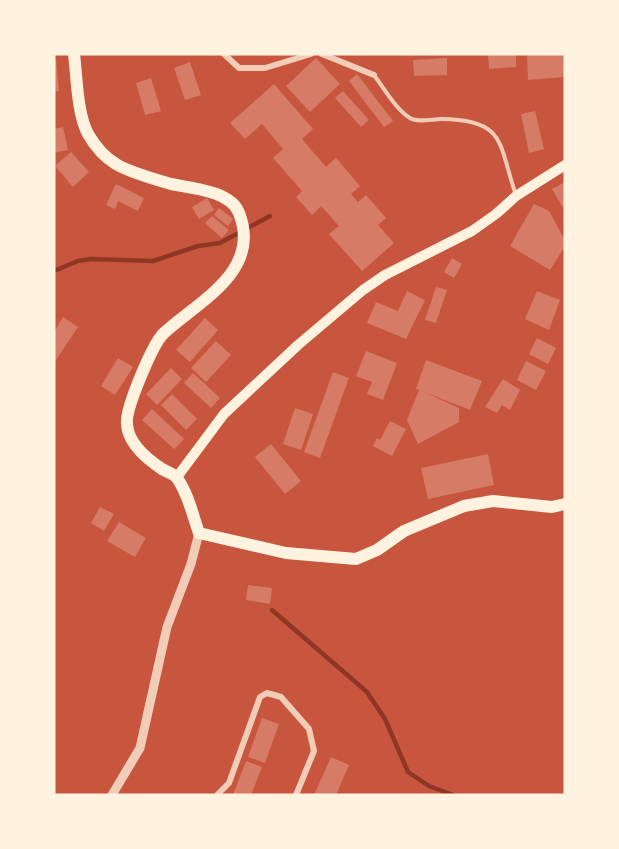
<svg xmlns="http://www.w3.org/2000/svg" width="619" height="849" viewBox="0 0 619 849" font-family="Bitter,serif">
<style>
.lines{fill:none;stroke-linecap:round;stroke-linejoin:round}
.stream{stroke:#8f3625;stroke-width:4.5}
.building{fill:#d67c66}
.service{stroke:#f1ccb7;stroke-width:4}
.minor{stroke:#f1ccb7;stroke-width:6}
.tertiary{stroke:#f1ccb7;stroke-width:9}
.secondary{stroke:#fff3e0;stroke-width:10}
.trunk{stroke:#fff3e0;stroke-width:12}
</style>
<rect width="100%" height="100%" fill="#c8553d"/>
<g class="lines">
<g class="stream">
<polyline points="54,271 78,261 91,259 153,261 198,246 220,243 270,216"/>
<polyline points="272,610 367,692 385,719 408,772 429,786 453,795"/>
</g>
</g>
<g class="building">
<polygon points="488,54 516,54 516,67 489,69"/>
<polygon points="527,54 563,54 565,77 528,80"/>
<polygon points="316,58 340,84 310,112 286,86"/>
<polygon points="447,58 447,75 414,76 413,60"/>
<polygon points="54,59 56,59 59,91 54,92"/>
<polygon points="190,62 201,95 185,100 174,68"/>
<polygon points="357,74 393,121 384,127 349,81"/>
<polygon points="151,78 161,111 145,115 136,83"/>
<polygon points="274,84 313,129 302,139 326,167 336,158 360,186 351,194 358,202 366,195 386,218 378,225 394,243 362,271 329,234 339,226 321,206 312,215 296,197 302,191 273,158 283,149 262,124 245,139 230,123"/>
<polygon points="343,91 369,120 361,127 335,98"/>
<polygon points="535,111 544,149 529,153 521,114"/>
<polygon points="63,127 68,150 54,153 54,129"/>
<polygon points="71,152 89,172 73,187 55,166"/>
<polygon points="565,182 565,207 563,208 552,189"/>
<polygon points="116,184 144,198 138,211 118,201 115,209 106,205"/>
<polygon points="207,198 214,210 199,219 192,207"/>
<polygon points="534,204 549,211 565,240 565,246 550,270 510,246"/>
<polygon points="219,208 233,219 228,226 214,215"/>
<polygon points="212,216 229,230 222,238 205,223"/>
<polygon points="452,258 462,264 454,278 444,272"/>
<polygon points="436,287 447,290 436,323 425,320"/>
<polygon points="407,291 425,300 406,339 367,323 376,302 398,311"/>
<polygon points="537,291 560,300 549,330 525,319"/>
<polygon points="63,317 78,327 54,363 54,332"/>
<polygon points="205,318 218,330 190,362 176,350"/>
<polygon points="537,338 556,348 548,364 529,354"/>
<polygon points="216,341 231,355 206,382 191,368"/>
<polygon points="366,351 397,363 383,400 367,394 372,382 356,376"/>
<polygon points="118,358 133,367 115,395 101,386"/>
<polygon points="426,360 482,381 470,410 424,392 459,408 459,422 418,444 407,420 419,390 416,389"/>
<polygon points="526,361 546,371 536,390 517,380"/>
<polygon points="171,368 182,379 157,405 146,394"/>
<polygon points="333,372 349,378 320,458 304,452"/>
<polygon points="193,373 220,398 211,408 184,383"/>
<polygon points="503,379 520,390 510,410 502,405 497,413 485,407"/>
<polygon points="172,394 197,419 186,430 161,405"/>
<polygon points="295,408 313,414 301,450 283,444"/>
<polygon points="152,409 184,439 174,449 142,420"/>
<polygon points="390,421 406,429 392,456 373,446 377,438 380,440"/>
<polygon points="271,444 301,481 285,494 255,457"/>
<polygon points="488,454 494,485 428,499 421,468"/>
<polygon points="100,507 114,514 104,531 91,523"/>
<polygon points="119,522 146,538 135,557 107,541"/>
<polygon points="248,585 272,588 270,604 246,600"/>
<polygon points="262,718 279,724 265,763 248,757"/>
<polygon points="331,757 349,765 336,795 314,795"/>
<polygon points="246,761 262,767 251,795 233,795"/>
</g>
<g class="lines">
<path class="service" d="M374 75C383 87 397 111 410 118 418 123 432 119 442 119 507 120 498 144 516 195"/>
<g class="minor">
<polyline points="224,54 239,68 265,68 311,54"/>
<polyline points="322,54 374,75"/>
<polyline points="217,795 229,783 260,697 267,693 281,697 309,729 314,751 296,795"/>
</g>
<polyline class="tertiary" points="112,795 140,748 167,627 191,564 199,533"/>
<polyline class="secondary" points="177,477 224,414 298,345 363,290 385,275 472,231 496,214 516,196 565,165"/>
<path class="trunk" d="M74 54C77 78 77 113 88 134 95 146 104 157 116 164 127 171 157 180 171 184 191 188 231 191 239 213 262 271 199 301 164 333 153 343 125 409 127 424 128 444 147 459 162 469 167 472 174 474 177 478 188 493 193 516 199 533L286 553 356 559 377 550 404 531 464 506 493 501 552 507 565 504"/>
</g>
<rect width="619" height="849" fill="none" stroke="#fff3e0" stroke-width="111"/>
</svg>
